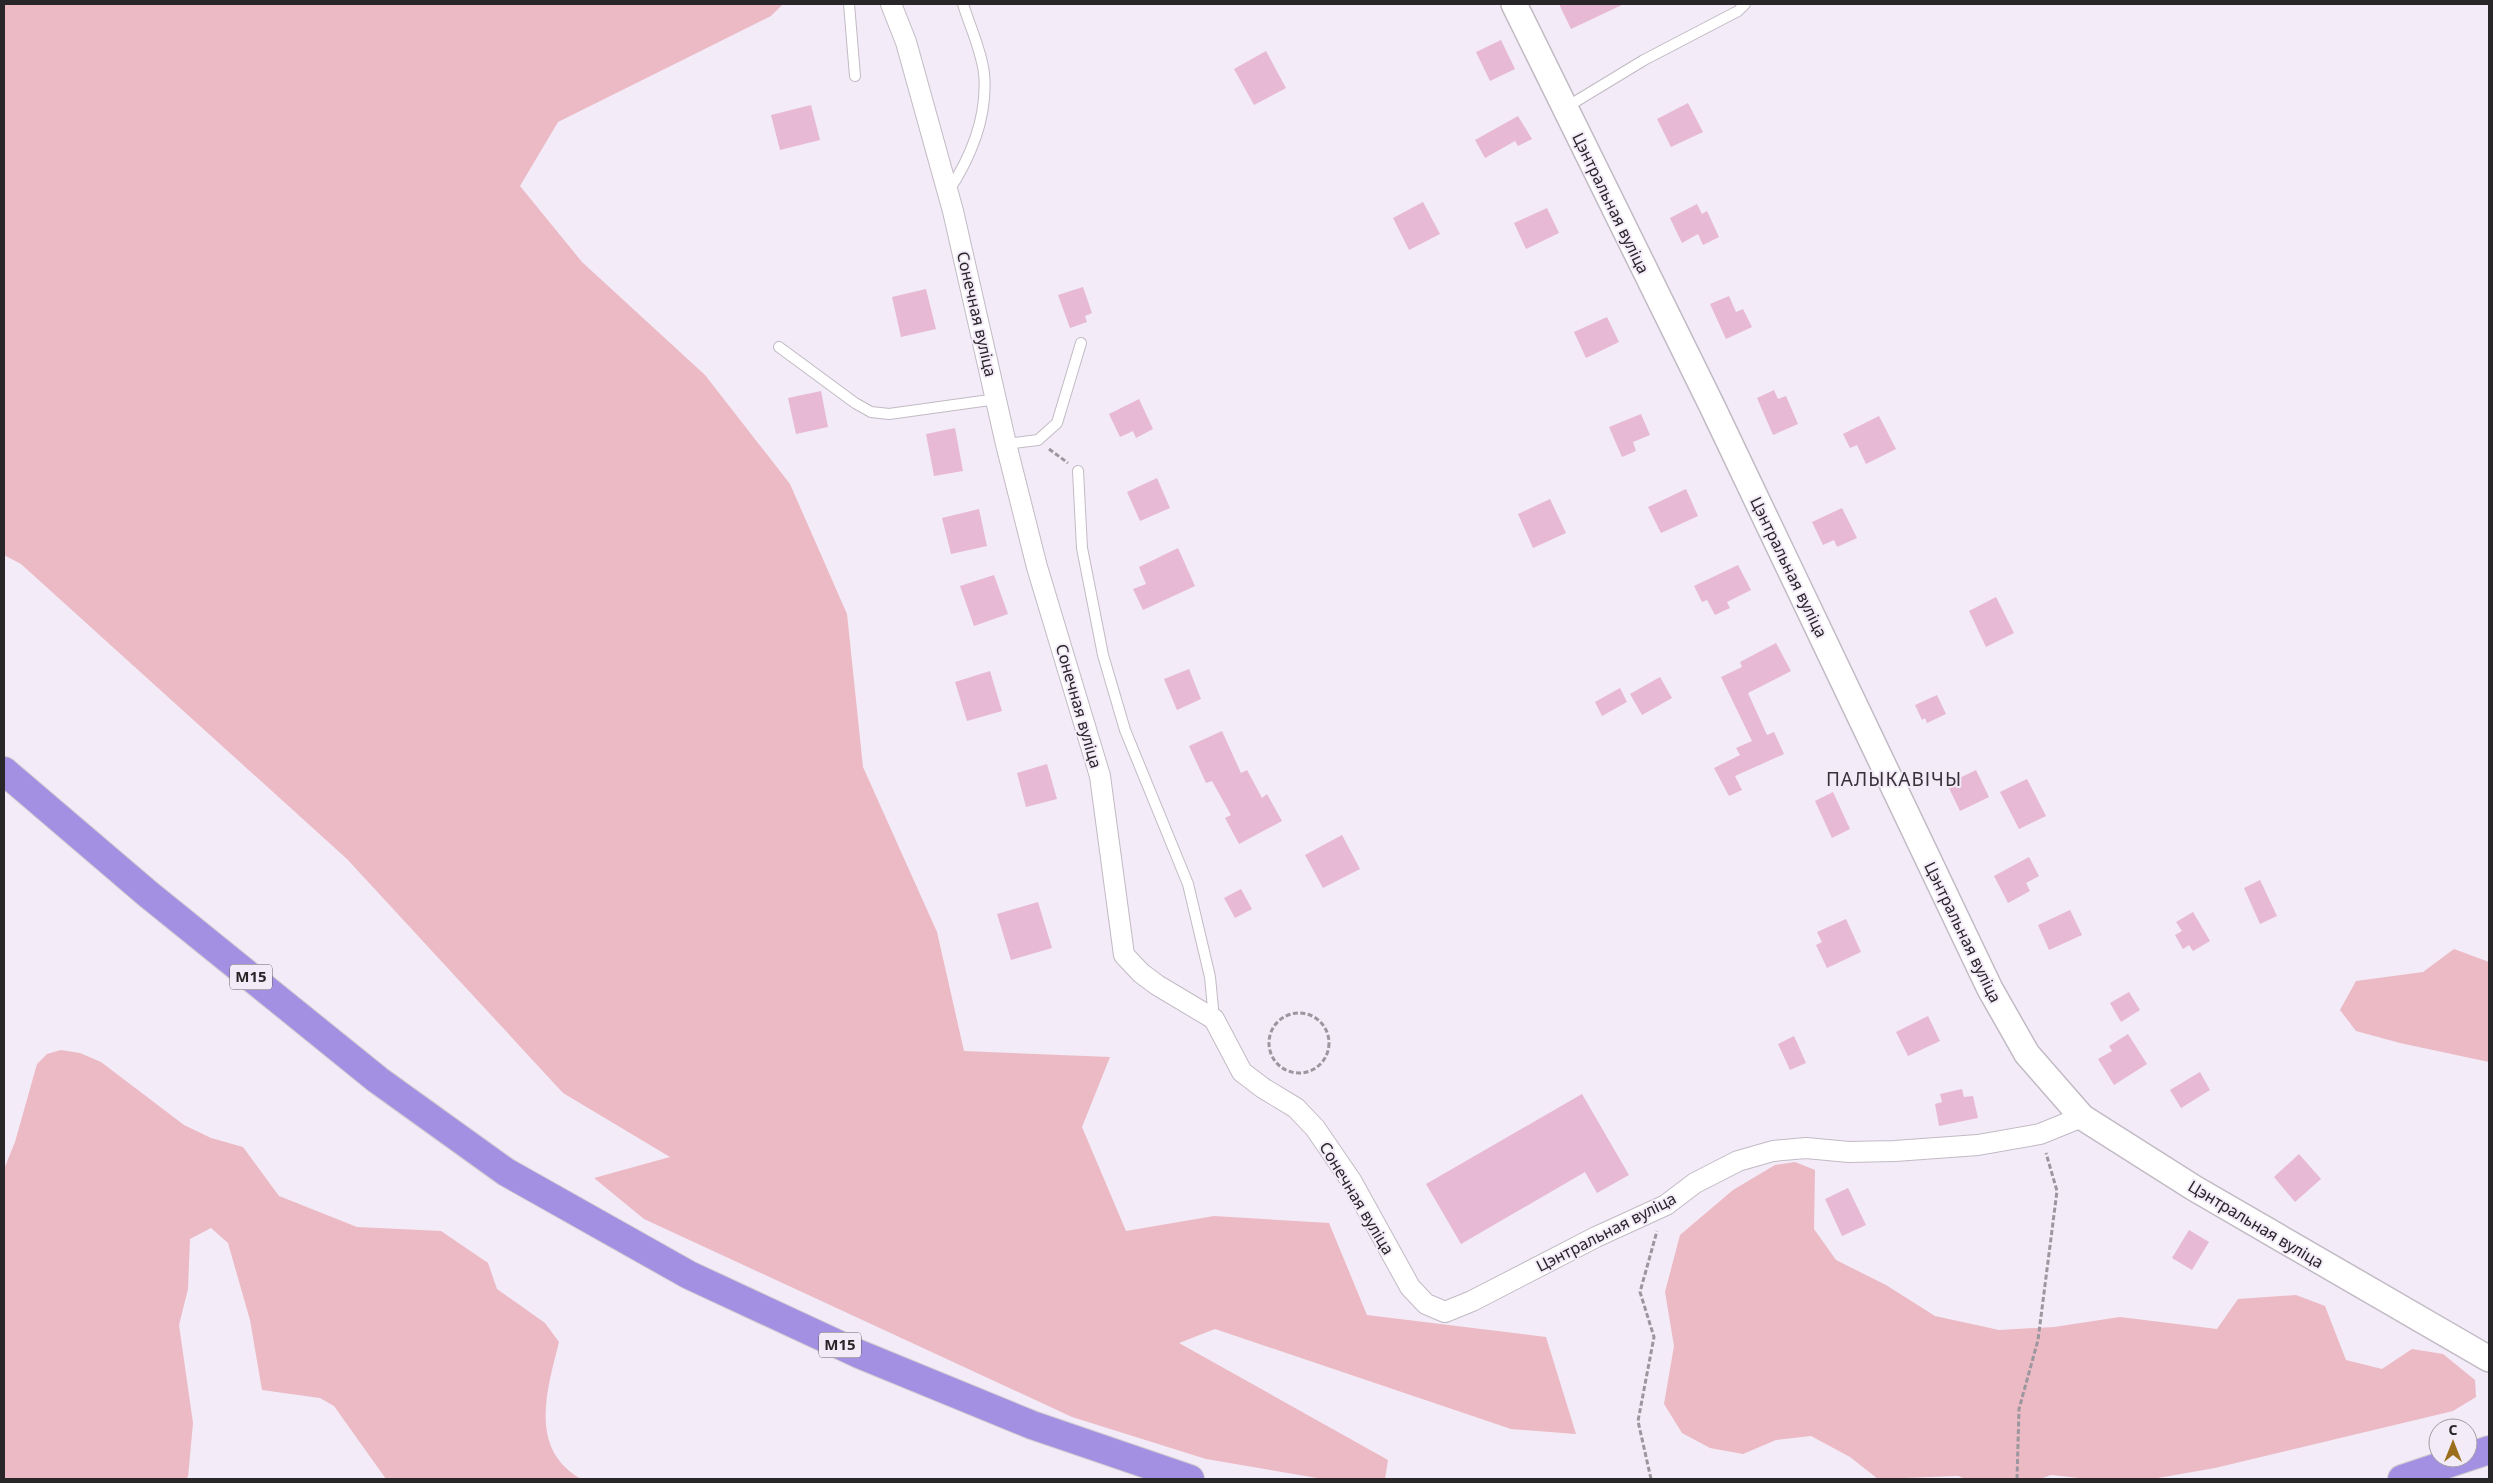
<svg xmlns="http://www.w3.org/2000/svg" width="2493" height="1483" viewBox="0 0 2493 1483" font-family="'Noto Sans',sans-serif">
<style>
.green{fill:#ebbac4}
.building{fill:#e7b9d5}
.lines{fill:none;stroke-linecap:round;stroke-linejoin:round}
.service-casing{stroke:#c2bac4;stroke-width:12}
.minor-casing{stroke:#c2bac4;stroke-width:22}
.tertiary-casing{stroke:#c2bac4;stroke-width:28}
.trunk-casing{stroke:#d0cfd0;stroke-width:30}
.path{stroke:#9c969f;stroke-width:3;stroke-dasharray:5 2.5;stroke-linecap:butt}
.service{stroke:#fff;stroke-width:10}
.minor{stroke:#fff;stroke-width:20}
.tertiary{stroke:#fff;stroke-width:25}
.trunk{stroke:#a490e3;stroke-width:28}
.labels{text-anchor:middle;stroke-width:4;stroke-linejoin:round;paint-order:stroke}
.shield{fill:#f3ebf7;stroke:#666168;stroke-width:1}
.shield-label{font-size:15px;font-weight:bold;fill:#29262a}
.street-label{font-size:16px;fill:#29262a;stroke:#f3ebf7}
.quarter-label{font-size:19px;letter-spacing:1px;fill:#373139;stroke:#f3ebf7}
</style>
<rect width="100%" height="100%" fill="#f3ebf7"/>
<g class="green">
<polygon points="4,4 783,4 771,16 558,122 520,186 582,262 705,375 790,484 847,614 863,767 937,932 964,1051 1110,1057 1082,1127 1126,1231 1214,1216 1329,1223 1367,1315 1546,1337 1576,1434 1511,1429 1215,1329 1179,1343 1388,1460 1385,1479 1323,1479 1206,1459 1072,1417 644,1219 594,1178 670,1157 563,1093 347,859 21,564 4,555"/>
<polygon points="2454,949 2489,962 2489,1062 2400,1043 2356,1031 2340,1010 2356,981 2423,972"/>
<path d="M61 1050 80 1053 101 1062 184 1125 211 1138 243 1147 279 1196 357 1227 441 1231 488 1263 497 1289 545 1323 559 1342C547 1390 528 1449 581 1479H386L334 1406 320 1398 262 1390 250 1320 228 1243 211 1228 190 1239 188 1289 179 1325 193 1423 188 1477 185 1479H4V1169L15 1142 37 1064 47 1054Z"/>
<polygon points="1795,1162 1815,1170 1814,1229 1836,1260 1886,1285 1935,1316 1999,1330 2054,1327 2120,1317 2217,1329 2238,1299 2296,1295 2325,1306 2346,1360 2382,1369 2412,1349 2443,1354 2475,1380 2476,1397 2453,1411 2215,1468 2152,1479 2088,1479 2051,1475 2040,1479 1966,1479 1958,1476 1878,1479 1850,1457 1811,1436 1776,1440 1743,1454 1710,1448 1682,1433 1664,1404 1674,1346 1665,1292 1680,1235 1733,1190 1775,1165"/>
</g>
<g class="building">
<polygon points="1559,4 1624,4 1571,29"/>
<polygon points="1501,40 1515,69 1490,81 1476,52"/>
<polygon points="1266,51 1286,88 1254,105 1234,69"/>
<polygon points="1688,103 1703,132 1671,147 1657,119"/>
<polygon points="811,105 820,140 780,150 771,115"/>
<polygon points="1518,116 1532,139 1518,146 1515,141 1485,158 1475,140"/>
<polygon points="1423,202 1440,234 1409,250 1393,218"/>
<polygon points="1697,204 1702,214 1707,211 1719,237 1703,245 1698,234 1682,243 1670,218"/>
<polygon points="1547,208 1559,233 1526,249 1514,223"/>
<polygon points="1083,287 1092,313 1085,316 1087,322 1070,328 1058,295"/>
<polygon points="926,289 936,329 901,337 892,297"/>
<polygon points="1729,296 1736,312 1743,309 1752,327 1726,339 1710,304"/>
<polygon points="1607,317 1619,342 1586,358 1574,332"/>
<polygon points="1774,390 1778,399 1786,396 1798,424 1773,435 1757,398"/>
<polygon points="821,391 828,427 796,434 788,398"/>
<polygon points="1139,399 1153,429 1136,438 1133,431 1120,437 1109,414"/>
<polygon points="1641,414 1650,435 1633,442 1636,451 1622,457 1609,427"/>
<polygon points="1879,416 1896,449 1866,464 1857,445 1850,448 1843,434"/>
<polygon points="955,428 963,471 934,476 926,434"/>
<polygon points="1157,478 1170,508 1140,521 1127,492"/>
<polygon points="1686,489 1698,516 1661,533 1648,507"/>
<polygon points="1550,499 1566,533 1533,548 1518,514"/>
<polygon points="1842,508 1857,538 1837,547 1834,540 1823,545 1812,522"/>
<polygon points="979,509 987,546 951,554 942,518"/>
<polygon points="1178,548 1195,586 1143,610 1133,589 1146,584 1139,567"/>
<polygon points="1738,565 1751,590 1727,602 1730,608 1715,615 1707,600 1702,602 1694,586"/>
<polygon points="994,575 1008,614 974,626 960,586"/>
<polygon points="1996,597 2014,633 1986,647 1969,611"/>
<polygon points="1776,643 1791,671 1748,693 1767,735 1774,732 1784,754 1735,776 1742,790 1729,796 1714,768 1740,755 1736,748 1752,741 1721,677 1742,667 1740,662"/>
<polygon points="1189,669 1201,699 1177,710 1164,679"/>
<polygon points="990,671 1002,711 967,721 955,682"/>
<polygon points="1660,677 1672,698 1642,715 1630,694"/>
<polygon points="1620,688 1627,702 1602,716 1595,702"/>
<polygon points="1937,695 1946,714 1927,723 1925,718 1922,720 1915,705"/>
<polygon points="1222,731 1241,773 1247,770 1262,798 1267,794 1282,821 1239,844 1225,818 1231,815 1212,781 1206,783 1189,746"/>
<polygon points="1047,764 1057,799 1026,807 1017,773"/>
<polygon points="1976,770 1989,797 1960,811 1947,784"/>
<polygon points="2027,779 2046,816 2019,829 2000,792"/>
<polygon points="1833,792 1850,829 1832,838 1815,801"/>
<polygon points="1342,835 1360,869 1323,888 1305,855"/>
<polygon points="2029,857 2039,876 2026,883 2030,891 2008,903 1994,876"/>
<polygon points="2260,880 2277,916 2260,924 2244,888"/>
<polygon points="1241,889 1252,909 1235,918 1224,898"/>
<polygon points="1038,902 1052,948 1011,960 997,914"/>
<polygon points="2070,910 2082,935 2049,950 2038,925"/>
<polygon points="2193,912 2210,941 2193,951 2189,945 2183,949 2175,935 2182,931 2176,922"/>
<polygon points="1846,919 1861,952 1827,968 1816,945 1822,942 1817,932"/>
<polygon points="2129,992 2140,1010 2121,1022 2110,1003"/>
<polygon points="1928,1016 1940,1041 1908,1056 1896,1032"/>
<polygon points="2128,1034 2147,1064 2114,1085 2098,1059 2112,1051 2109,1046"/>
<polygon points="1794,1036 1806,1063 1790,1070 1778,1044"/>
<polygon points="2200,1072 2210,1090 2181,1108 2170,1090"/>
<polygon points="1962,1089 1964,1097 1973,1096 1978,1118 1939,1126 1935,1104 1942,1102 1940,1094"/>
<polygon points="1582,1094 1629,1175 1597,1193 1585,1172 1461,1244 1426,1184"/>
<polygon points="2299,1154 2321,1179 2295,1202 2274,1177"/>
<polygon points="1848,1188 1866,1225 1842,1236 1825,1199"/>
<polygon points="2189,1230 2209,1242 2192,1270 2172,1258"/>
</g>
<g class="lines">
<defs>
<g id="service">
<polyline points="849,4 855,76"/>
<polyline points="1565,108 1644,60 1738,11 1745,4"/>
<path d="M948 192C971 157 988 115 984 73 981 49 970 27 963 4"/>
<polyline points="779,347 855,403 871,412 889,414 997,399"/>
<polyline points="1006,444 1038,440 1057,423 1081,343"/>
<polyline points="1078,471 1082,548 1103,655 1125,730 1188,884 1210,977 1214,1019"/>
</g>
<polyline id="minor" points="891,4 906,42 953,211 1006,444 1037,567 1100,776 1124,955 1141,973 1157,985 1214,1019 1242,1072 1263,1088 1296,1108 1315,1128 1352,1182 1410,1287 1426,1304 1445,1312 1472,1301 1596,1237 1666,1205 1695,1183 1738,1161 1773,1151 1806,1148 1849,1152 1895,1151 1978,1145 2040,1134 2082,1117"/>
<polyline id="tertiary" points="1514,4 1712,406 1990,989 2027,1054 2082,1117 2194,1188 2489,1359"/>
<g id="trunk">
<polyline points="4,771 148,894 378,1080 506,1172 689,1275 859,1354 1032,1425 1190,1479"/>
<polyline points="2468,1457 2489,1450"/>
<polyline points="2402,1479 2465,1458"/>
</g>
</defs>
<use href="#service" class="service-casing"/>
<use href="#minor" class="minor-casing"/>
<use href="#tertiary" class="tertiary-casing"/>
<use href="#trunk" class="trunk-casing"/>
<g class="path">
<polyline points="1049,449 1068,463"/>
<circle cx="1299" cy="1043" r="30"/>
<polyline points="1651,1479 1638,1421 1654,1337 1640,1292 1657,1231"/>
<polyline points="2017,1479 2019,1409 2038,1340 2057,1191 2046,1153"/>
</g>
<use href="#service" class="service"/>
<use href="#minor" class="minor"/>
<use href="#tertiary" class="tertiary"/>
<use href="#trunk" class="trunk"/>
</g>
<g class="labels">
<g class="shield">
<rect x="230" y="964.5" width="42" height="25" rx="4"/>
<rect x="819" y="1332.5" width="42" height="25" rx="4"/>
</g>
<g class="shield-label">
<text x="251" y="982">М15</text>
<text x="840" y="1350">М15</text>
</g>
<g class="street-label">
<text transform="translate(1611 203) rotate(64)" y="6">Цэнтральная вуліца</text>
<text transform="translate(977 314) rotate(77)" y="6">Сонечная вуліца</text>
<text transform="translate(1789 567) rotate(64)" y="6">Цэнтральная вуліца</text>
<text transform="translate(1079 706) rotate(74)" y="6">Сонечная вуліца</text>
<text transform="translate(1963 932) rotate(64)" y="6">Цэнтральная вуліца</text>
<text transform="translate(1357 1198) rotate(59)" y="6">Сонечная вуліца</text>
<text transform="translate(2256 1224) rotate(31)" y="6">Цэнтральная вуліца</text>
<text transform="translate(1606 1232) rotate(-27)" y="6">Цэнтральная вуліца</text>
</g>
<g class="quarter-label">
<text x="1894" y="786">ПАЛЫКАВІЧЫ</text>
</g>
</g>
<rect width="2493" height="1483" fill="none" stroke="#29262a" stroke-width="10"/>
<g transform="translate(2453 1443)"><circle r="24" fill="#f3ebf7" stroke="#a29ca5"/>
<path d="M0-4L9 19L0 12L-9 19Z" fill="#9a6e1d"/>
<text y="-8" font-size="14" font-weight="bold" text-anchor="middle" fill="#29262a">С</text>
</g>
</svg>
